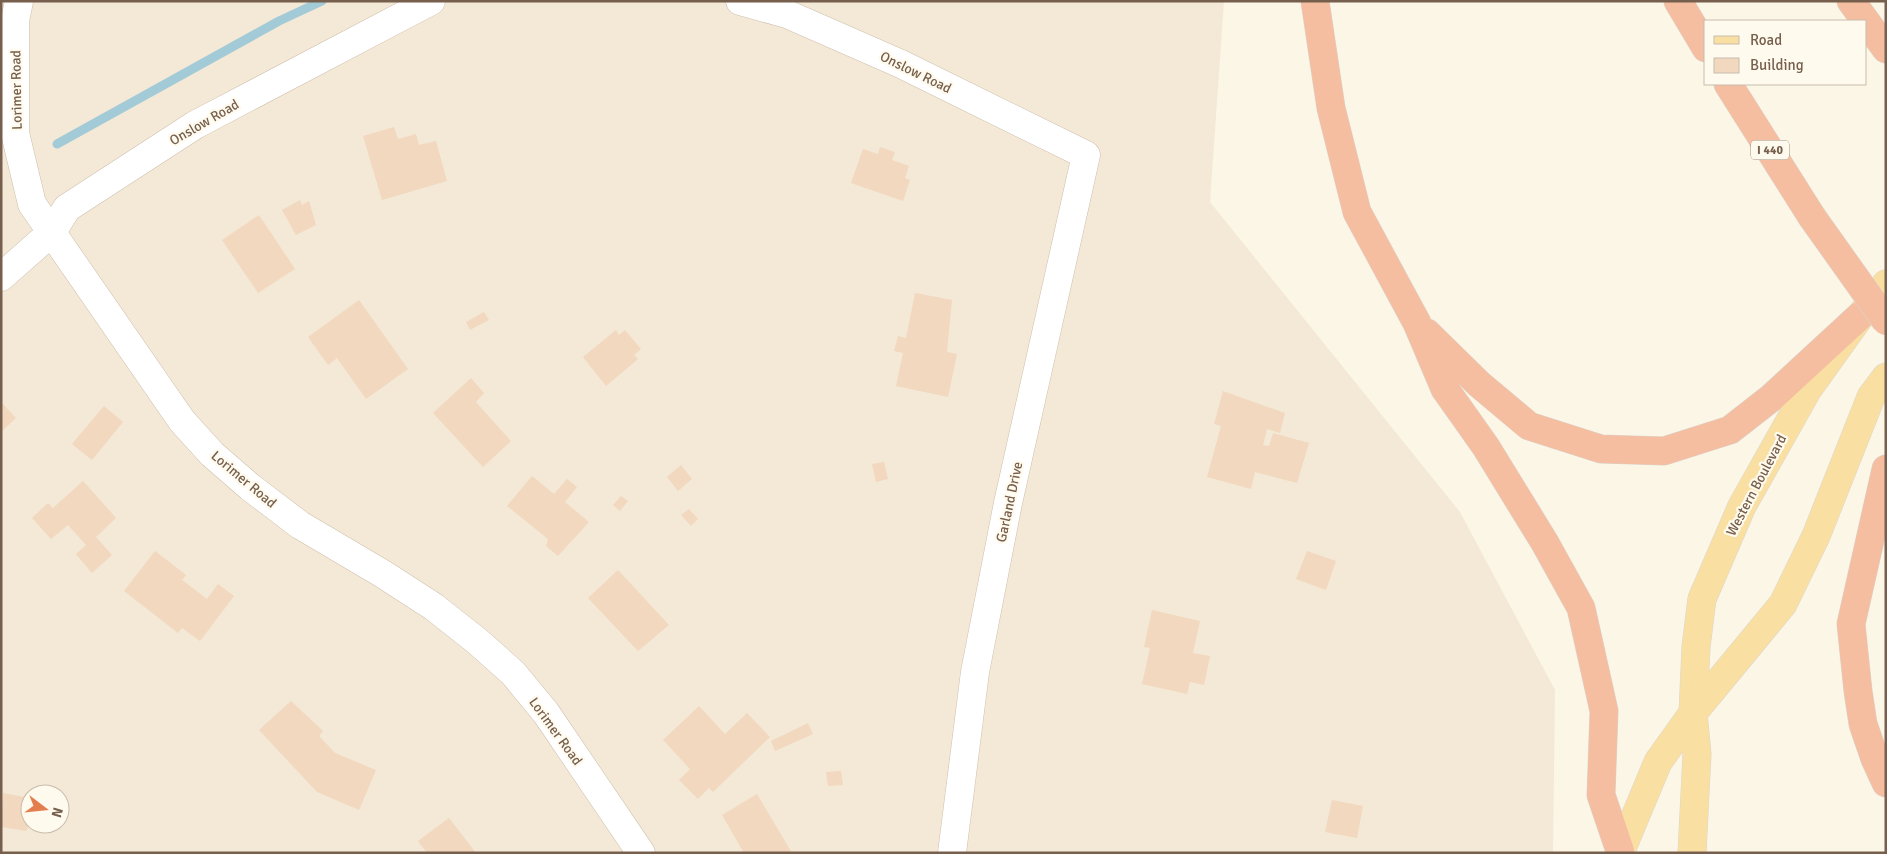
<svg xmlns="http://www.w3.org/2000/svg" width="1887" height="854" viewBox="0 0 1887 854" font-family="Signika,sans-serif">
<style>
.residential{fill:#f4e9d6;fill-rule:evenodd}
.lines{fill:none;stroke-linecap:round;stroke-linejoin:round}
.stream{stroke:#a2cad7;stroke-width:9}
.building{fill:#f1d8bf}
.minor-casing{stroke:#cebfae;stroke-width:29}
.major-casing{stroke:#dbd5d0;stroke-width:29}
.highway-casing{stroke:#dbd5d0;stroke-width:29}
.minor{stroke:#fff;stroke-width:28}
.major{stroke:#f9e0a2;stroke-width:28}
.highway{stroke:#f5bea0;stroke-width:28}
.highway-bridge-casing{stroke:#dbd5d0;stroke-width:29;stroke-linecap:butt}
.highway-bridge{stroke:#f5bea0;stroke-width:28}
.labels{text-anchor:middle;stroke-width:4.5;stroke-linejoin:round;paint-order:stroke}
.shield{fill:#fffaee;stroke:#9f8e7d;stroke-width:1}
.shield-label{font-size:12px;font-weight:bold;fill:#765f4c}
.street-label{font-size:14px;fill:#765f4c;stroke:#fffaee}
</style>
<rect width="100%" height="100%" fill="#fcf6e7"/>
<path class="residential" d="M1 1H1224L1210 202 1460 512 1555 690 1553 853H1ZM30 794H60V824H30Z"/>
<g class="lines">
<polyline class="stream" points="57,144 279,21 322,1"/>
</g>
<g class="building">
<polygon points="394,127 398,139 416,134 419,145 436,141 447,181 382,200 363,136"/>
<polygon points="880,147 895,152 892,160 909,166 905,178 910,180 903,201 851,183 863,149 878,154"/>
<polygon points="300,200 302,205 309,201 316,225 296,235 282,210"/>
<polygon points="259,215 295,269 258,293 222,240"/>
<polygon points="915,293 952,300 947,352 957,354 948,397 896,386 903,353 894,351 898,336 906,338"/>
<polygon points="359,300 408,369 366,399 337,358 328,365 308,337"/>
<polygon points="484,312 489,320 470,330 466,322"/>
<polygon points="616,330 619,335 625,330 641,349 634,355 638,359 606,386 583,357"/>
<polygon points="471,378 484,393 476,402 511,441 483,467 433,413"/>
<polygon points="1223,391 1285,413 1280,433 1267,429 1263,445 1269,446 1273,433 1309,443 1297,483 1255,472 1251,489 1207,477 1221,426 1214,424"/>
<polygon points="1,402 16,418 1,432"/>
<polygon points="104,406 123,422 92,460 72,444"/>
<polygon points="884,462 888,479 876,482 872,464"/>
<polygon points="681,465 692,479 678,491 667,477"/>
<polygon points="532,476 554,494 567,479 577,487 565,502 589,522 558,556 546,546 548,539 507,506"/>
<polygon points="83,481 116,518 96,537 112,555 92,573 76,554 86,545 68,525 51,539 32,518 48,503 53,508"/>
<polygon points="621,496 628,501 620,511 613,505"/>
<polygon points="689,509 698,519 691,526 681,515"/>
<polygon points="155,551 186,575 182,580 207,599 218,584 234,596 200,641 182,628 178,633 124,591"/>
<polygon points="1307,551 1336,561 1326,590 1296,579"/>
<polygon points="618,570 669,625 638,651 588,598"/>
<polygon points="1152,610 1200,621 1193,653 1210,656 1204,685 1190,682 1187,694 1142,684 1150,648 1144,647"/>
<polygon points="291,701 323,731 319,736 335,753 376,770 359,810 317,792 259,730"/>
<polygon points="699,706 725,734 747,713 770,737 713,792 709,788 698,799 679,780 690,769 663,740"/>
<polygon points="808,723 813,734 775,751 771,741"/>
<polygon points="841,771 843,785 828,786 826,772"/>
<polygon points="3,793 30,798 30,814 27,831 1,827"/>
<polygon points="757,794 792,853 744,853 722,815"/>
<polygon points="1332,800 1363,806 1357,838 1325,832"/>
<polygon points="449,818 476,853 427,853 418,841"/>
</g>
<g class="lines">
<defs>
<g id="minor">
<polyline points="19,1 15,21 15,133 32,204 182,421 212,454 250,487 300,525 383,574 434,607 477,641 513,673 546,713 641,853"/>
<polyline points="740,1 787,14 901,64 1086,155 1008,503 975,672 952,853"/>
<polyline points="1,277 52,232 67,208 195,125 431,1"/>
</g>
<g id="major">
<polyline points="1620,853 1658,762 1693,713 1783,604 1816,536 1871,397 1886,377"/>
<polyline points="1692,853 1697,754 1693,713 1696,647 1702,599 1742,506 1808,389 1861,315 1886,284"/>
</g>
<g id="highway">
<polyline points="1315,1 1331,108 1357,212 1417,323 1445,389 1486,447 1545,543 1581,608 1604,711 1601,795 1620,851"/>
<polyline points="1678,1 1706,48"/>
<polyline points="1851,1 1886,49"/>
<polyline points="1728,84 1812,217"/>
<polyline points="1427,333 1479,384 1529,426 1601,449 1664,451 1730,430 1771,398 1861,315"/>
<polyline points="1886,469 1851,624 1858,691 1863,724 1875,759 1886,783"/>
</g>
</defs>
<use href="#minor" class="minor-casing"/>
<use href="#major" class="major-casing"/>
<use href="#highway" class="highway-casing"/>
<use href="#minor" class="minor"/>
<use href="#major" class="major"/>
<use href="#highway" class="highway"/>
<defs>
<polyline id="highway-bridge" points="1812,217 1886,321"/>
</defs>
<use href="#highway-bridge" class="highway-bridge-casing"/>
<use href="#highway-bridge" class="highway-bridge"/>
</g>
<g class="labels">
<rect class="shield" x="1751" y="140.5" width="38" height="19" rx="4"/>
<g class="shield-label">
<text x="1770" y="154">I 440</text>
</g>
<g class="street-label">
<text transform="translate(916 72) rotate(26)" y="5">Onslow Road</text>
<text transform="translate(16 90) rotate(-91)" y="5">Lorimer Road</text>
<text transform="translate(204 122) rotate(-30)" y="5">Onslow Road</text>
<text transform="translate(244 479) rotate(40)" y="5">Lorimer Road</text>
<text transform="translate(1756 485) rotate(-62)" y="5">Western Boulevard</text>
<text transform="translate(1009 502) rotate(-78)" y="5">Garland Drive</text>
<text transform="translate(556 731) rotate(54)" y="5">Lorimer Road</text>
</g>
</g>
<rect width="1887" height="854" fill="none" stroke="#765f4c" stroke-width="5"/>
<rect x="1704" y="20" width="162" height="65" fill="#fffaee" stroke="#c8bcad"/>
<rect x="1714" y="36" width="25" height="8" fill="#f9e0a2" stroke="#c8bcad"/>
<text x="1750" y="45" font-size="15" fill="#765f4c">Road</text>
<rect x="1714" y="58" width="25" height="15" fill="#f1d8bf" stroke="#c8bcad"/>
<text x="1750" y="70" font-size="15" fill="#765f4c">Building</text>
<g transform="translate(45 809) rotate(106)"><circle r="24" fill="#fffaee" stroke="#c8bcad"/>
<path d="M0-4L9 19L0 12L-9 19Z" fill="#e37e4f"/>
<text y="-8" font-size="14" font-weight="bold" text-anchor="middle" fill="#765f4c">N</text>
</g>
</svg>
